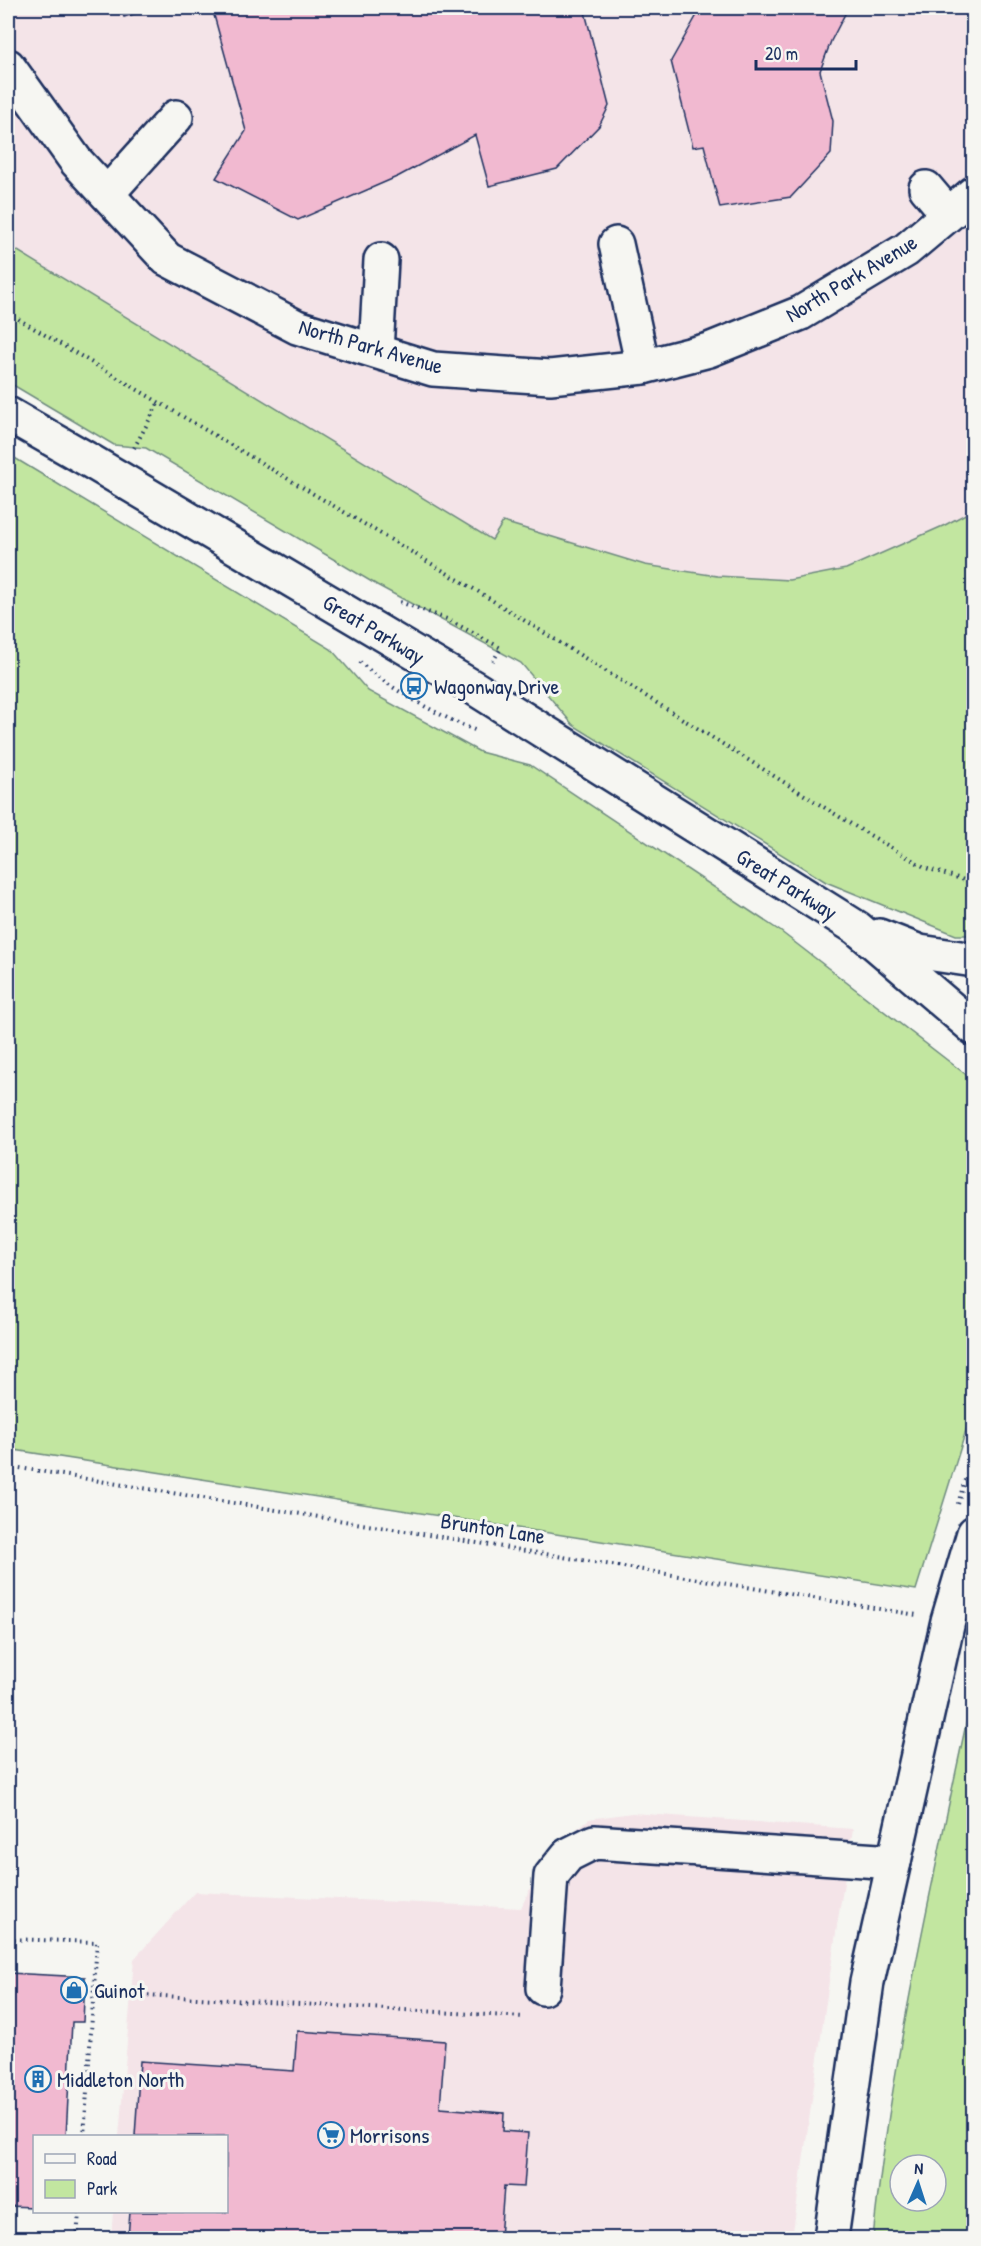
<svg xmlns="http://www.w3.org/2000/svg" width="981" height="2246" viewBox="0 0 981 2246" font-family="'Patrick Hand',sans-serif">
<style>
.built{fill:#f4e4e8}
.green{fill:#c2e6a0;stroke:#6e8a7f;stroke-width:1.5;fill-rule:evenodd}
.building{fill:#f1b9d0;stroke:#1b2f5e;stroke-width:1.5}
.lines{fill:none;stroke-linecap:round;stroke-linejoin:round}
.minor-casing{stroke:#1b2f5e;stroke-width:38}
.path{stroke:#1b2f5e;stroke-width:4;stroke-dasharray:1.5 4.5;stroke-linecap:butt}
.minor{stroke:#f6f6f2;stroke-width:33}
.labels{text-anchor:middle;stroke-width:6;stroke-linejoin:round;paint-order:stroke}
.street-label{font-size:22px;fill:#1b2f5e;stroke:#f6f6f2}
.poi-label{font-size:22px;fill:#1b2f5e;stroke:#f6f6f2;text-anchor:start}
</style>
<rect width="100%" height="100%" fill="#f6f6f2"/>
<filter id="ink" filterUnits="userSpaceOnUse"><feTurbulence type="fractalNoise" baseFrequency=".0167" numOctaves="2"/><feDisplacementMap in="SourceGraphic" scale="12" xChannelSelector="R" yChannelSelector="G"/><feConvolveMatrix kernelMatrix="1 2 1 2 8 2 1 2 1" color-interpolation-filters="sRGB"/></filter>
<g filter="url(#ink)">
<g class="built">
<polygon points="8,8 973,8 973,592 774,625 492,540 185,355 8,245"/>
<polygon points="632,1813 853,1829 838,1919 792,2238 111,2238 113,2212 226,2212 226,2136 119,2136 134,1959 195,1892 521,1908 546,1854 589,1819"/>
</g>
<g class="green">
<polygon points="8,245 492,540 503,522 645,565 717,576 789,580 846,569 945,525 973,510 973,935 956,935 826,882 573,725 521,663 377,585 146,448 114,445 8,382"/>
<polygon points="8,454 331,649 368,691 480,752 530,765 780,931 973,1080 973,1408 916,1590 8,1449"/>
<path d="M973 1691V2238H873C892 2054 935 1872 973 1691ZM900 2165H936V2201H900Z"/>
</g>
<g class="building">
<polygon points="121,8 154,8 124,17"/>
<polygon points="212,8 584,8 609,106 599,126 557,169 489,186 475,135 399,176 298,220 216,178 246,131"/>
<polygon points="701,8 848,8 831,41 820,71 833,121 831,154 791,197 720,208 704,145 693,147 671,61"/>
<polygon points="8,1973 85,1977 83,2022 72,2022 66,2136 34,2136 34,2207 8,2206"/>
<polygon points="297,2031 445,2041 440,2108 504,2113 503,2131 528,2133 524,2187 504,2186 500,2238 128,2238 130,2212 226,2212 226,2136 135,2136 140,2061 294,2071"/>
</g>
<g class="lines">
<defs>
<g id="minor">
<polyline points="8,66 76,161 167,259 297,327 433,369 550,377 643,367 709,350 801,313 906,250 974,193"/>
<polyline points="926,188 948,214"/>
<polyline points="107,194 176,117"/>
<polyline points="616,244 643,367"/>
<polyline points="376,351 381,260"/>
<polyline points="8,414 92,462 476,689 857,928 974,1028"/>
<polyline points="879,936 920,952 974,960"/>
<polyline points="543,1988 551,1876 568,1855 594,1842 894,1862"/>
<polyline points="831,2238 867,1982 948,1621 974,1533"/>
</g>
</defs>
<use href="#minor" class="minor-casing"/>
<g class="path">
<polyline points="8,313 474,589 851,824 926,868 974,883"/>
<polyline points="134,448 158,404"/>
<polyline points="400,602 447,619 501,648 493,661"/>
<path d="M360 662C386 687 443 718 477 731"/>
<polyline points="8,1466 917,1615"/>
<polyline points="958,1504 974,1449"/>
<polyline points="8,1939 97,1942 84,2136"/>
<polyline points="94,1992 524,2017"/>
<polyline points="77,2238 79,2212"/>
</g>
<use href="#minor" class="minor"/>
</g>
</g>
<defs>
<symbol id="bus-ring" viewBox="-11 -11 22 22"><circle r="9.5" fill="#f6f6f2" stroke="#1f6fb2" stroke-width="1.5"/><path d="M-5-6H5V4H4V6H2V4H-2V6H-4V4H-5ZM-3.5-4V0h7V-4ZM-3.5 1.2v1.5H-2V1.2ZM2 1.2v1.5H3.5V1.2Z" fill="#1f6fb2"/></symbol>
<symbol id="shop-ring" viewBox="-11 -11 22 22"><circle r="9.5" fill="#f6f6f2" stroke="#1f6fb2" stroke-width="1.5"/><path d="M-5-2.5h2.3a2.7 3.5 0 0 1 5.4 0H5L5.5 6h-11ZM-1.5-2.5h3a1.5 2.3 0 0 0-3 0Z" fill="#1f6fb2"/></symbol>
<symbol id="building-ring" viewBox="-11 -11 22 22"><circle r="9.5" fill="#f6f6f2" stroke="#1f6fb2" stroke-width="1.5"/><path d="M-4-6H4V6H1V3H-1V6H-4ZM-2.5-4.3h1.7v1.8h-1.7ZM.8-4.3h1.7v1.8H.8ZM-2.5-1h1.7V.8h-1.7ZM.8-1h1.7V.8H.8Z" fill="#1f6fb2"/></symbol>
<symbol id="supermarket-ring" viewBox="-11 -11 22 22"><circle r="9.5" fill="#f6f6f2" stroke="#1f6fb2" stroke-width="1.5"/><path d="M-6-5.5h2.5l.6 2H6L4.5 2H-2.5L-4.4-4H-6ZM-1.5 3.2a1.3 1.3 0 1 0 .1 0ZM3 3.2a1.3 1.3 0 1 0 .1 0Z" fill="#1f6fb2"/></symbol>
</defs>
<g fill-rule="evenodd">
<use href="#bus-ring" x="399" y="671" width="30" height="30"/>
<use href="#shop-ring" x="59" y="1975" width="30" height="30"/>
<use href="#building-ring" x="23" y="2064" width="30" height="30"/>
<use href="#supermarket-ring" x="316" y="2120" width="30" height="30"/>
</g>
<g class="labels">
<g class="street-label">
<text transform="translate(851 278) rotate(-31)" y="8">North Park Avenue</text>
<text transform="translate(371 346) rotate(16)" y="8">North Park Avenue</text>
<text transform="translate(374 629) rotate(31)" y="8">Great Parkway</text>
<text transform="translate(787 884) rotate(32)" y="8">Great Parkway</text>
<text transform="translate(493 1528) rotate(9)" y="8">Brunton Lane</text>
</g>
<g class="poi-label">
<text x="434" y="694">Wagonway Drive</text>
<text x="94" y="1998">Guinot</text>
<text x="57" y="2087">Middleton North</text>
<text x="350" y="2143">Morrisons</text>
</g>
</g>
<rect width="981" height="2246" fill="none" stroke="#f6f6f2" stroke-width="30"/>
<rect x="15" y="15" width="951" height="2216" fill="none" stroke="#1b2f5e" stroke-width="2" filter="url(#ink)"/>
<rect x="33" y="2135" width="195" height="78" fill="#f6f6f2" stroke="#9ea6b7" stroke-width="1.5"/>
<rect x="45" y="2154" width="30" height="9" fill="#f6f6f2" stroke="#9ea6b7" stroke-width="1.5"/>
<text x="87" y="2165" font-size="18" fill="#1b2f5e">Road</text>
<rect x="45" y="2180" width="30" height="18" fill="#c2e6a0" stroke="#9ea6b7" stroke-width="1.5"/>
<text x="87" y="2195" font-size="18" fill="#1b2f5e">Park</text>
<g transform="translate(918 2183) rotate(3)"><circle r="28" fill="#f6f6f2" stroke="#9ea6b7" stroke-width="1.5"/>
<path d="M0-4.5L10 22L0 15L-10 22Z" fill="#1f6fb2"/>
<text y="-9" font-size="16" font-weight="bold" text-anchor="middle" fill="#1b2f5e">N</text>
</g>
<path d="M756 60v9h100v-9" fill="none" stroke="#1b2f5e" stroke-width="3"/>
<text x="765" y="60" font-size="18" fill="#1b2f5e" stroke="#f6f6f2" stroke-width="4.5" paint-order="stroke">20 m</text>
</svg>
